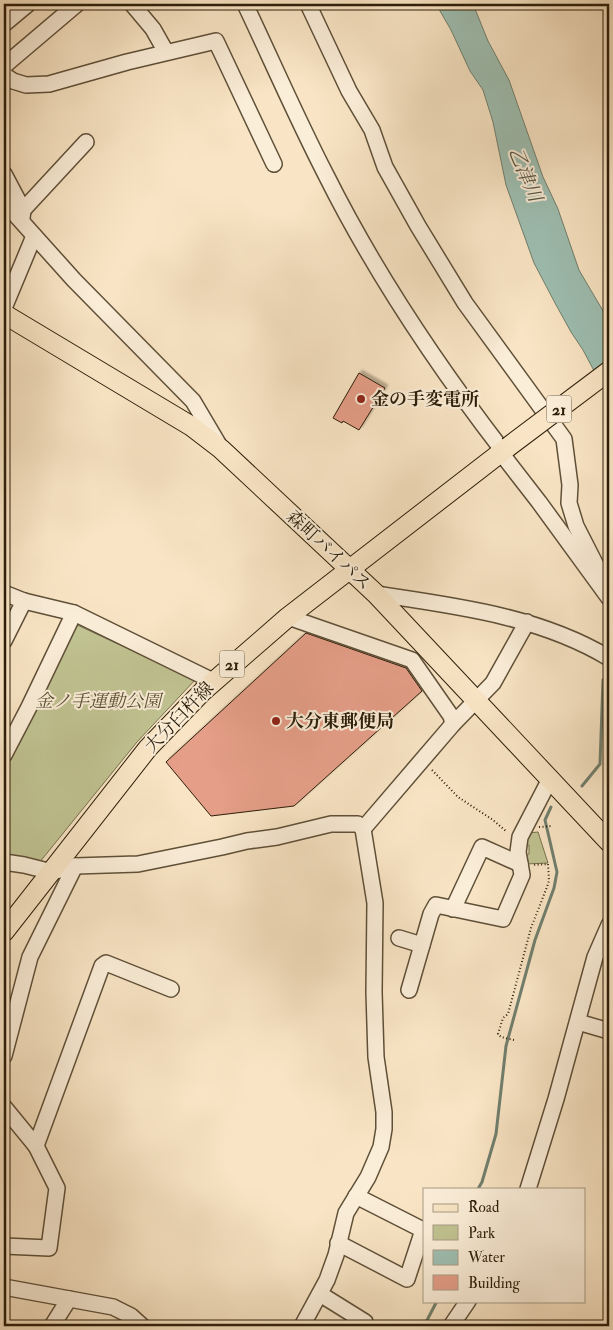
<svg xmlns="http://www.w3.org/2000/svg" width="613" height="1330" viewBox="0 0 613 1330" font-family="'IM FELL Double Pica','Noto Serif JP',serif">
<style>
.green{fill:#c1c392;stroke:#76704e}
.water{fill:#9ebfb2;stroke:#707f6e}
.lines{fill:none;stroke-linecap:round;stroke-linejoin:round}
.stream{stroke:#707f6e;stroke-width:3}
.building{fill:#e59e88;stroke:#2c1e09;filter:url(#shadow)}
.minor-casing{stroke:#5f5038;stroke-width:18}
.major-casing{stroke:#2c1e09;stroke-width:21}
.path{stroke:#2c1e09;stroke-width:2;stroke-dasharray:1 2.5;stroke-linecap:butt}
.minor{stroke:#fbeed9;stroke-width:15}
.major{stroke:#f9e5c5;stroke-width:19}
.major-bridge-casing{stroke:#2c1e09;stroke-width:21;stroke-linecap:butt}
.major-bridge{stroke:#f9e5c5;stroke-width:19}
.poi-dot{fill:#8f2418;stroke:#fbeed9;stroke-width:2}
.labels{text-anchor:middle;stroke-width:4;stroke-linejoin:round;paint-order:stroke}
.shield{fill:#fbeed9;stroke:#6a5c47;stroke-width:1}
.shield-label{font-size:16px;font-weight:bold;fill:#2c1e09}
.poi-label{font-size:18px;font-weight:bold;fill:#2c1e09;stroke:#fbeed9;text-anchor:start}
.street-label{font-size:18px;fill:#2c1e09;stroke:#fbeed9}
.park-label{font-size:18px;font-style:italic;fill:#595032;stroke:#fbeed9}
.water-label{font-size:19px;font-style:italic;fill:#545644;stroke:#fbeed9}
</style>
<defs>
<filter id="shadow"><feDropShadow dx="3" dy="-3" stdDeviation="1" flood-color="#0004"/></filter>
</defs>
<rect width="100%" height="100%" fill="#f9e5c5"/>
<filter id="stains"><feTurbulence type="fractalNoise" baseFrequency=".004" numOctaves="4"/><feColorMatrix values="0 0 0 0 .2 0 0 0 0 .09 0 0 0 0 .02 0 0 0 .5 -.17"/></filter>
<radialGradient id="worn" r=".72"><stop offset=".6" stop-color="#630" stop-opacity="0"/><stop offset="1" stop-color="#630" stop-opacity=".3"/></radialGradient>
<g class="green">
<polygon points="73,623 195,680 137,742 39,863 4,858 4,765"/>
<polygon points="538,832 548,863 526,864 525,856 529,854 529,845 524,845 528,833"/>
</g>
<polygon class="water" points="436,4 473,4 488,41 509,80 543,177 558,209 579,270 609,321 609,399 583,350 571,332 555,303 534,263 506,185 493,122 483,90 470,71 451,30"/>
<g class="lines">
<g class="stream">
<polyline points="582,786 600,764 603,680 609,675"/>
<polyline points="478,1189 482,1182 496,1134 506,1046 535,940 554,888 557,872 545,820 551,807"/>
<polyline points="424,1326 437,1301"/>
</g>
</g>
<g class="building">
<polygon points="359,373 385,388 359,430 343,421 342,423 333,418"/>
<polygon points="306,633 406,668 422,691 294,806 211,816 166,762"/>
</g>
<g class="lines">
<defs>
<g id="minor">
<polyline points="132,4 153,29 166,52"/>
<path d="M245 4C272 61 297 119 326 175 375 273 436 364 503 451"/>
<polyline points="308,4 349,91 372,130 385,167 418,226 465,303 564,439 570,485 569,503 576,526 601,575 603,589"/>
<polyline points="4,24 28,4"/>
<polyline points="4,66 77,4"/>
<polyline points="4,75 13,81 26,85 49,84 127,62 216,41 274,164"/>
<polyline points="4,174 23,210 22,218"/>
<polyline points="4,202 74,280 193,401 219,445"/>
<polyline points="23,210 86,142"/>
<polyline points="4,308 34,236"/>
<polyline points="501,453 539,502 609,598"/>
<polyline points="4,593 24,601 74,613 213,681"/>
<path d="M376 594C456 606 539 616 609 658"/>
<polyline points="288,617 412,660 451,716 453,724"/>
<polyline points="4,641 24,601"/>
<polyline points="4,755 29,707 74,613"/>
<polyline points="363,829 453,724 493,683 527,622"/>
<polyline points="4,862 24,865 52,872 75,866 138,864 222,847 247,841 277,837 331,824 358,824 363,829 375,903 374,992 376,1057 384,1112 384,1129 381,1147 368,1177 346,1213 336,1255 327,1280 302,1326"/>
<polyline points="453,909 482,847 520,864"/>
<polyline points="399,938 422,945"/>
<polyline points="409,990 431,914 436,905 503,919 522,875 518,852 520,837 550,779"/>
<polyline points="578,1022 609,1031"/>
<polyline points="4,1056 30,957 75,866"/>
<polyline points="4,1107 36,1146"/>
<polyline points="528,1189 556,1099 595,957 609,925"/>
<polyline points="338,1243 407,1279 423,1230 356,1196"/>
<polyline points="4,1246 49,1248 57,1188 36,1146 102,966 106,963 171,989"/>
<polyline points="4,1287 113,1307 131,1316 142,1326"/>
<polyline points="320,1294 365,1322 362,1326"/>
<polyline points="52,1326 69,1299"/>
<polyline points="451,1326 468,1301"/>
</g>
<g id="major">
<polyline points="4,314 191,426 221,449 376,594 609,842"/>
<polyline points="4,932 148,748 203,691 288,617 508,447"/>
</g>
</defs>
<use href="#minor" class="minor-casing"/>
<use href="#major" class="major-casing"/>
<g class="path">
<polyline points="432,770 458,797 493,820 507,832"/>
<polyline points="539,827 552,826"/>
<polyline points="514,1040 501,1037 498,1034 503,1018 508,1014 531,928 547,887 549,881 548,864 532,865"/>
</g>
<use href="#minor" class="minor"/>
<use href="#major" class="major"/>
<defs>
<polyline id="major-bridge" points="508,447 609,371"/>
</defs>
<use href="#major-bridge" class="major-bridge-casing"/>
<use href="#major-bridge" class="major-bridge"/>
</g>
<g class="poi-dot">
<circle cx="361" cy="399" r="5"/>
<circle cx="276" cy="721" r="5"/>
</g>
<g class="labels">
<g class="shield">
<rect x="546.5" y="395.5" width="25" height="27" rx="4"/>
<rect x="219.5" y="650.5" width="25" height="27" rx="4"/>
</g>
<g class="shield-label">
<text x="559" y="415">21</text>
<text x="232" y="670">21</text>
</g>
<g class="poi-label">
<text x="371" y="405">金の手変電所</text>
<text x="286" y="727">大分東郵便局</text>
</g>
<g class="street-label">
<text transform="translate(329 550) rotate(43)" y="6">森町バイパス</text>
<text transform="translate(179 717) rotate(-46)" y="6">大分臼杵線</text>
</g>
<g class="park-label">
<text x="98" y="707">金ノ手運動公園</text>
</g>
<g class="water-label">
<text transform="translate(526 174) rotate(67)" y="7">乙津川</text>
</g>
</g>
<rect width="613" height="1330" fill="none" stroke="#f9e5c5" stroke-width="20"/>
<rect x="5" y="5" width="603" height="1320" fill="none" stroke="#2c1e09" stroke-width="2.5"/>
<rect x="10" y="10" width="593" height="1310" fill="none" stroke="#2c1e09"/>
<rect x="423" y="1188" width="162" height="115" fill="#fbeed9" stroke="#a89b86"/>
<rect x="433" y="1204" width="25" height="8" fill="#f9e5c5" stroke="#a89b86"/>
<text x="468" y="1212" font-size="15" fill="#2c1e09">Road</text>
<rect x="433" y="1225" width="25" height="15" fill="#c1c392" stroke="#a89b86"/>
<text x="468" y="1238" font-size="15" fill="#2c1e09">Park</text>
<rect x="433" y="1250" width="25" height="15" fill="#9ebfb2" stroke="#a89b86"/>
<text x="468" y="1262" font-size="15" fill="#2c1e09">Water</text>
<rect x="433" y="1275" width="25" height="15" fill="#e59e88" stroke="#a89b86"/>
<text x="468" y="1288" font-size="15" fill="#2c1e09">Building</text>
<rect width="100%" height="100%" filter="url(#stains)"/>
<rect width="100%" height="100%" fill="url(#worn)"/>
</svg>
